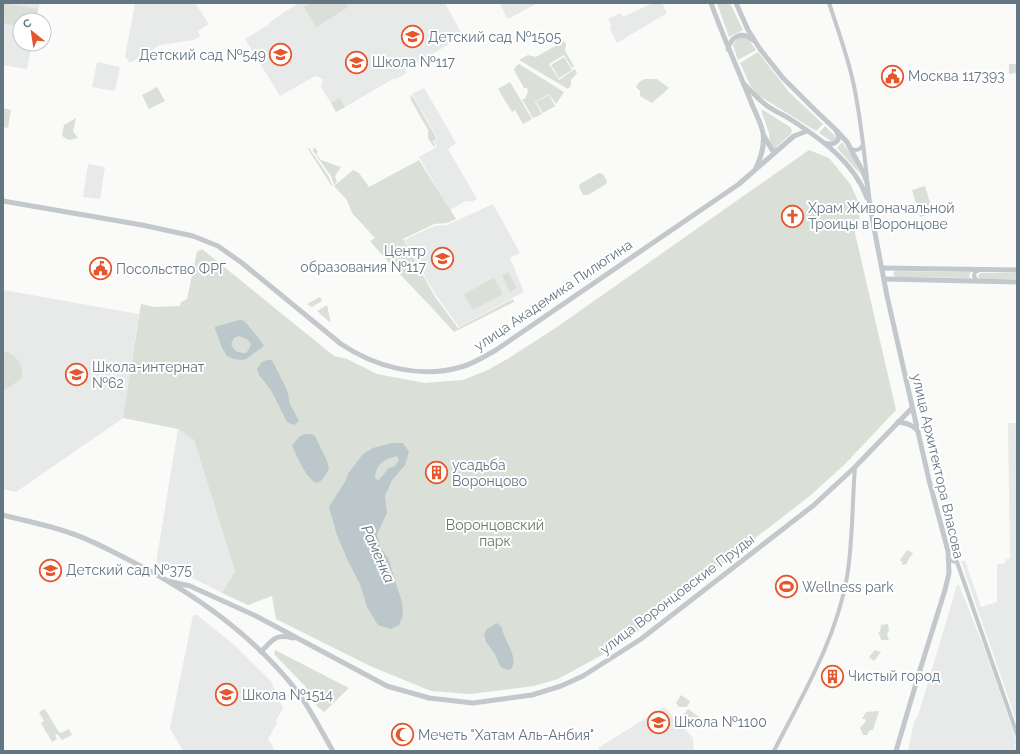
<svg xmlns="http://www.w3.org/2000/svg" width="1020" height="754" viewBox="0 0 1020 754" font-family="Raleway,sans-serif">
<style>
.built{fill:#e8e9e9}
.green{fill:#dadfd7}
.water{fill:#bbc7cb;fill-rule:evenodd}
.lines{fill:none;stroke-linecap:round;stroke-linejoin:round}
.minor{stroke:#c3c8cc;stroke-width:4}
.tertiary{stroke:#c3c8cc;stroke-width:5}
.labels{text-anchor:middle;stroke-width:4;stroke-linejoin:round;paint-order:stroke}
.poi-label{font-size:14px;fill:#657683;stroke:#fff;text-anchor:start}
.street-label{font-size:14px;fill:#657683;stroke:#fff}
.park-label{font-size:14px;fill:#687a64;stroke:#fff}
.water-label{font-size:15px;font-style:italic;fill:#60757c;stroke:#fff}
</style>
<rect width="100%" height="100%" fill="#fafaf8"/>
<g class="built">
<polygon points="3,3 40,3 36,20 20,20 20,44 32,44 27,69 3,65"/>
<polygon points="135,3 195,3 209,24 198,31 200,36 194,40 160,45 130,63 125,57"/>
<polygon points="298,3 445,3 463,36 405,70 407,73 396,79 393,79 345,107 340,98 331,103 321,87 323,79 315,76 280,96 245,39 270,24 270,22"/>
<polygon points="499,3 538,3 508,19"/>
<polygon points="653,3 662,3 667,13 617,43 610,29 611,24 608,19 621,13 623,17"/>
<polygon points="97,62 120,67 115,91 92,87"/>
<polygon points="424,88 456,143 448,149 477,199 471,202 466,201 450,210 419,157 437,147 434,142 438,139 412,94"/>
<polygon points="88,164 105,167 100,199 83,197"/>
<polygon points="493,204 520,253 510,258 524,292 459,327 435,294 404,240 434,226 447,225"/>
<polygon points="3,290 139,314 123,418 16,492 3,489"/>
<polygon points="1008,423 1017,423 1017,723 961,561 965,561 981,607 997,602 997,564 1005,563 1006,559 1010,559"/>
<polygon points="178,429 194,440 235,573 222,593 185,574 156,563"/>
<polygon points="957,585 959,585 985,650 1017,742 1015,745 1017,751 908,751 914,722 918,716"/>
<polygon points="193,615 197,615 232,643 271,681 283,709 276,720 277,723 268,739 275,751 183,751 170,728"/>
<polygon points="664,707 693,738 694,751 600,751 598,748"/>
</g>
<g class="green">
<polygon points="3,3 38,9 35,20 20,20 20,26 3,23"/>
<polygon points="311,3 346,3 348,7 316,27 304,7"/>
<polygon points="717,3 730,3 743,30 729,37"/>
<polygon points="741,37 749,40 756,50 738,60 733,45 736,40"/>
<polygon points="564,41 566,44 565,51 574,66 572,68 564,55 549,64 559,80 575,69 577,73 571,80 571,85 568,89 519,60 528,55 536,57"/>
<polygon points="758,52 789,92 823,124 816,131 758,95 750,85 740,63"/>
<polygon points="564,57 572,70 559,78 551,65"/>
<polygon points="519,64 564,92 556,104 549,94 535,102 542,114 533,118 522,99 525,99 528,91 527,88 524,88 514,70 516,66"/>
<polygon points="1009,64 1017,64 1017,73 1009,74"/>
<polygon points="645,79 657,79 669,88 652,103 640,96 640,91 636,87 639,82"/>
<polygon points="510,82 532,119 523,124 515,110 512,112 498,89"/>
<polygon points="157,87 165,101 149,109 142,95"/>
<polygon points="410,95 413,97 437,139 433,141 435,146 434,147 428,138 428,130 411,100"/>
<polygon points="549,95 555,106 543,113 536,102"/>
<polygon points="340,98 345,107 336,112 331,103"/>
<polygon points="3,108 11,110 8,128 3,127"/>
<polygon points="761,110 763,110 790,127 792,130 791,134 775,148 773,148 770,144 769,133"/>
<polygon points="76,118 73,131 78,138 69,140 62,136 64,125"/>
<polygon points="825,126 836,137 834,140 831,141 819,133"/>
<polygon points="842,142 853,157 860,174 837,148"/>
<polygon points="314,147 318,152 316,154 321,160 341,167 335,176 337,182 334,185 331,176 313,151"/>
<polygon points="309,148 329,177 333,188 308,149"/>
<polygon points="809,150 829,158 851,185 860,206 859,225 852,220 896,410 846,463 811,495 705,577 624,643 558,679 534,686 470,694 431,691 370,666 276,619 272,596 248,605 222,593 235,572 194,440 178,429 123,418 141,304 154,307 180,306 181,302 187,299 197,252 202,249 334,356 347,359 377,374 425,383 463,380 488,370 509,358 557,327"/>
<path d="M419 160 456 219 447 223 434 224 403 239 435 297 458 328 513 299 514 302 454 332C427 301 397 273 370 241L375 238 352 213 347 200 334 186 353 170 359 173 369 187Z"/>
<polygon points="599,173 603,174 607,181 606,184 588,195 583,195 579,187 580,184"/>
<polygon points="925,186 933,213 920,217 912,190"/>
<polygon points="895,271 971,272 969,275 970,278 895,277 893,274"/>
<polygon points="508,272 517,288 510,292 502,276"/>
<polygon points="980,273 1017,273 1017,279 980,279 978,276"/>
<polygon points="494,278 503,294 473,310 464,294"/>
<polygon points="320,297 322,301 312,307 307,304"/>
<polygon points="327,305 331,323 317,311"/>
<path d="M7 352C17 356 25 368 21 379L3 391V353Z"/>
<polygon points="907,550 913,553 907,562 907,564 902,565 902,562 900,560"/>
<polygon points="888,624 889,630 887,635 889,640 881,640 880,636 878,633 880,632 881,625"/>
<polygon points="275,650 349,688 324,712 317,706 305,686 274,654"/>
<polygon points="875,650 881,652 874,661 869,657"/>
<polygon points="681,695 690,701 687,707 679,707 676,703"/>
<polygon points="45,709 58,731 61,733 69,729 72,735 62,740 57,734 55,735 57,739 52,742 41,723 44,721 39,712"/>
<polygon points="688,709 702,719 697,727 683,715"/>
<polygon points="879,711 873,730 870,730 867,735 863,735 860,728 866,721 865,719 862,719 866,712"/>
</g>
<g class="water">
<path d="M239 320C242 320 242 320 245 322 247 324 263 343 264 346L246 359 242 360 234 359 227 356 222 348 215 329V327ZM239 336 247 339 251 344 249 349 246 353C238 353 234 351 231 344L234 338Z"/>
<polygon points="268,360 272,360 287,390 290,404 299,421 294,425 287,422 271,390 259,375 257,369 262,362"/>
<path d="M306 434H311L315 436 327 461 329 469 322 480 317 483C306 479 296 455 292 445L300 436Z"/>
<path d="M392 443H403L409 452 405 465 392 480 385 496 387 513 377 534 380 547 388 558 402 602 403 615 399 625 391 629 378 625 367 607 360 584 348 561 337 535 329 507 346 480 348 474 363 454 373 448ZM397 456 399 460 395 466 389 468 378 481 375 477C376 464 384 459 397 456Z"/>
<path d="M497 623 502 628C503 639 521 660 510 670L504 669 500 666 495 654 486 642 484 634 487 629Z"/>
</g>
<g class="lines">
<g class="minor">
<path d="M829 3C837 27 846 52 852 77 860 110 863 144 867 178"/>
<path d="M851 149C857 151 860 150 863 145"/>
<polyline points="980,281 976,280 974,276 975,272 980,270"/>
<polyline points="949,560 957,562 1017,734"/>
<path d="M774 751C802 696 836 640 847 577 853 541 852 504 855 467"/>
</g>
<g class="tertiary">
<path d="M711 3C723 37 738 69 751 102 755 112 761 123 763 133 765 146 761 157 756 168"/>
<polyline points="736,3 748,30 760,49 783,78 812,107 836,130 847,142 863,172 867,182 870,207 887,296 929,480 948,551 949,573 945,590 920,670 896,751"/>
<path d="M728 49C731 36 742 31 753 40"/>
<path d="M744 84C751 91 758 99 766 105 774 111 782 114 790 119 821 139 854 162 867 198"/>
<polyline points="764,136 772,150 774,151 779,149"/>
<path d="M825 143C831 145 837 144 839 137L837 132"/>
<path d="M3 201 142 225 193 236 218 246 242 263 341 344C375 367 420 379 461 367 473 364 485 356 496 350L739 184 794 136 807 131"/>
<polyline points="882,268 1017,270"/>
<polyline points="884,279 1017,282"/>
<path d="M898 422C906 423 911 424 917 430"/>
<path d="M3 515C25 521 49 525 70 533 92 540 111 551 131 561 194 593 253 635 297 691 311 710 321 731 333 751"/>
<polyline points="168,581 190,586 256,616 387,686 429,698 473,703 532,695 561,686 583,676 641,639 814,505 855,467 912,408"/>
<path d="M261 652C272 640 276 633 293 638"/>
</g>
</g>
<defs>
<symbol id="school-ring" viewBox="-11 -11 22 22"><circle r="9.5" fill="#fff" stroke="#e4572e" stroke-width="1.5"/><path d="M0-5L7-2L0 1L-7-2ZM-4 1L0 2.5L4 1V4Q0 6-4 4Z" fill="#e4572e"/></symbol>
<symbol id="civic-ring" viewBox="-11 -11 22 22"><circle r="9.5" fill="#fff" stroke="#e4572e" stroke-width="1.5"/><path d="M-.6-6.5H3V-4.5H.6V-3L4-1V1h2V6H-6V1h2V-1L-.6-3ZM-1.2 2.5V6h2.4V2.5Z" fill="#e4572e"/></symbol>
<symbol id="church-ring" viewBox="-11 -11 22 22"><circle r="9.5" fill="#fff" stroke="#e4572e" stroke-width="1.5"/><path d="M-1.2-6h2.4v3.5h3.3v2.4h-3.3V6h-2.4V-.1h-3.3v-2.4h3.3Z" fill="#e4572e"/></symbol>
<symbol id="building-ring" viewBox="-11 -11 22 22"><circle r="9.5" fill="#fff" stroke="#e4572e" stroke-width="1.5"/><path d="M-4-6H4V6H1V3H-1V6H-4ZM-2.5-4.3h1.7v1.8h-1.7ZM.8-4.3h1.7v1.8H.8ZM-2.5-1h1.7V.8h-1.7ZM.8-1h1.7V.8H.8Z" fill="#e4572e"/></symbol>
<symbol id="stadium-ring" viewBox="-11 -11 22 22"><circle r="9.5" fill="#fff" stroke="#e4572e" stroke-width="1.5"/><path d="M0-5a6.5 5 0 1 0 0 10a6.5 5 0 1 0 0-10ZM-3.5-1.8h7v3.6h-7Z" fill="#e4572e"/></symbol>
<symbol id="mosque-ring" viewBox="-11 -11 22 22"><circle r="9.5" fill="#fff" stroke="#e4572e" stroke-width="1.5"/><path d="M3.5-4.9A6 6 0 1 0 3.5 4.9A5 5 0 1 1 3.5-4.9Z" fill="#e4572e"/></symbol>
</defs>
<g fill-rule="evenodd">
<use href="#school-ring" x="400" y="24" width="25" height="25"/>
<use href="#school-ring" x="268" y="42" width="25" height="25"/>
<use href="#school-ring" x="344" y="50" width="25" height="25"/>
<use href="#civic-ring" x="880" y="64" width="25" height="25"/>
<use href="#church-ring" x="780" y="204" width="25" height="25"/>
<use href="#school-ring" x="430" y="246" width="25" height="25"/>
<use href="#civic-ring" x="88" y="256" width="25" height="25"/>
<use href="#school-ring" x="64" y="362" width="25" height="25"/>
<use href="#building-ring" x="424" y="460" width="25" height="25"/>
<use href="#school-ring" x="38" y="558" width="25" height="25"/>
<use href="#stadium-ring" x="774" y="574" width="25" height="25"/>
<use href="#building-ring" x="820" y="664" width="25" height="25"/>
<use href="#school-ring" x="214" y="682" width="25" height="25"/>
<use href="#school-ring" x="646" y="710" width="25" height="25"/>
<use href="#mosque-ring" x="390" y="722" width="25" height="25"/>
</g>
<g class="labels">
<g class="poi-label">
<text x="428" y="42">Детский сад №1505</text>
<text x="266" y="60" text-anchor="end">Детский сад №549</text>
<text x="372" y="67">Школа №117</text>
<text x="908" y="81">Москва 117393</text>
<text x="808" y="213">Храм Живоначальной<tspan x="808" dy="16">Троицы в Воронцове</tspan></text>
<text x="426" y="256" text-anchor="end">Центр<tspan x="426" dy="16">образования №117</tspan></text>
<text x="116" y="274">Посольство ФРГ</text>
<text x="92" y="372">Школа-интернат<tspan x="92" dy="16">№62</tspan></text>
<text x="452" y="470">усадьба<tspan x="452" dy="16">Воронцово</tspan></text>
<text x="66" y="575">Детский сад №375</text>
<text x="802" y="592">Wellness park</text>
<text x="848" y="681">Чистый город</text>
<text x="242" y="700">Школа №1514</text>
<text x="674" y="727">Школа №1100</text>
<text x="418" y="740">Мечеть "Хатам Аль-Анбия"</text>
</g>
<g class="street-label">
<text transform="translate(553 295) rotate(-34)" y="5">улица Академика Пилюгина</text>
<text transform="translate(938 466) rotate(77)" y="5">улица Архитектора Власова</text>
<text transform="translate(677 594) rotate(-37)" y="5">улица Воронцовские Пруды</text>
</g>
<g class="park-label">
<text x="495" y="530">Воронцовский<tspan x="495" dy="16">парк</tspan></text>
</g>
<g class="water-label">
<text transform="translate(378 554) rotate(66)" y="5">Раменка</text>
</g>
</g>
<rect width="1020" height="754" fill="none" stroke="#657683" stroke-width="8"/>
<g transform="translate(32 32) rotate(330)"><circle r="19" fill="#ffffff" stroke="#c1c8cd"/>
<path d="M0-3L7 15L0 10L-7 15Z" fill="#e4572e"/>
<text y="-6" font-size="11" font-weight="bold" text-anchor="middle" fill="#657683">С</text>
</g>
</svg>
